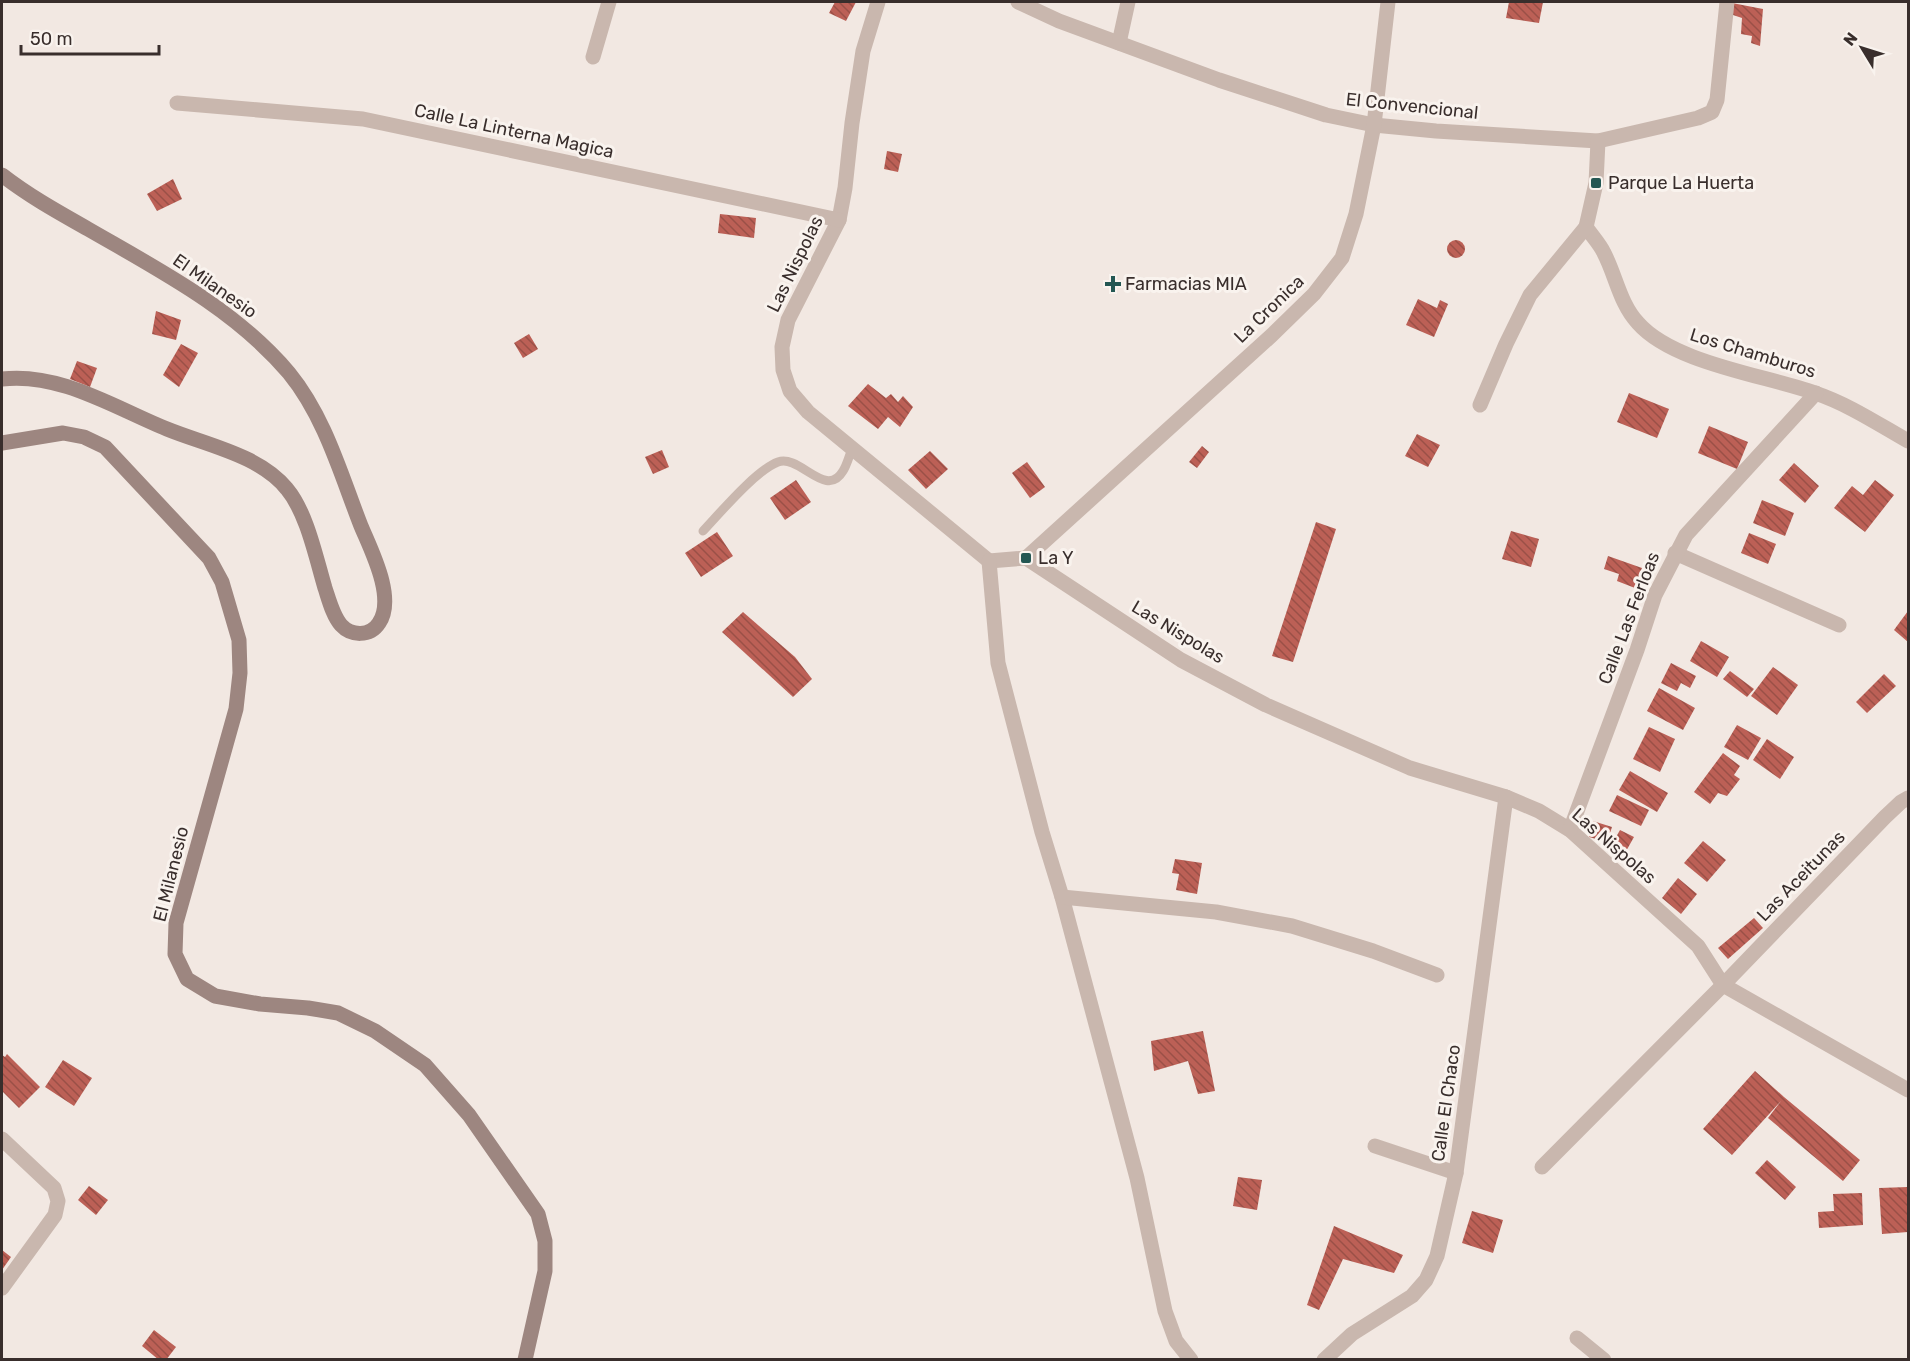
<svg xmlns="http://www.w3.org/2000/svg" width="1910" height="1361" viewBox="0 0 1910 1361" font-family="Rubik,sans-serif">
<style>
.building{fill:url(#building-back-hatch)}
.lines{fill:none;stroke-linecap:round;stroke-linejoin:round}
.lane{stroke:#c9b7ae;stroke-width:9}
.street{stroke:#c9b7ae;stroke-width:15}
.secondary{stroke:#9d8680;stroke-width:15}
.poi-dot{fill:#245753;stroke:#f9f3ee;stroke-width:2}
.labels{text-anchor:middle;stroke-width:6;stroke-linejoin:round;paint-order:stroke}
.street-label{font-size:18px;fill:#392e2c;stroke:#f9f3ee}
.poi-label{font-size:18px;fill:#392e2c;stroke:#f9f3ee;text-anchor:start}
</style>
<defs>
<pattern id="building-back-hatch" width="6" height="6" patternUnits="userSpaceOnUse" patternTransform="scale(1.5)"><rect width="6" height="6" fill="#bc6056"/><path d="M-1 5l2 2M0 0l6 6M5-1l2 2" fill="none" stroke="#9a5047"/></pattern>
</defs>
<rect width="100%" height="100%" fill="#f2e8e2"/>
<g class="building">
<polygon points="835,2 856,2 846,21 829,13"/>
<polygon points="1509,2 1543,2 1539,23 1506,18"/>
<polygon points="1732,3 1763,9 1760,46 1751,43 1752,36 1741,34 1742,18 1730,14"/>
<polygon points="887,151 902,154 898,172 884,169"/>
<polygon points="173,179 182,199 157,211 147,194"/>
<polygon points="720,214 756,218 754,238 718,233"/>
<circle cx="1456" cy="249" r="9"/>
<polygon points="1418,299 1437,308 1440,300 1448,304 1434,337 1406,325"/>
<polygon points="156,311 181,320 176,340 152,334"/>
<polygon points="529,334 538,349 523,358 514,343"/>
<polygon points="181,344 198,353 179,387 163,375"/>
<polygon points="77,361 97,368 90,387 70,379"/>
<polygon points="868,384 886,398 891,394 898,402 903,396 913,407 900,427 888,417 878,429 848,406"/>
<polygon points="1629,393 1669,409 1657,438 1617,422"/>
<polygon points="1709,426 1748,442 1737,469 1698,453"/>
<polygon points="1417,434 1440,445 1428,467 1405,456"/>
<polygon points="1202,446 1209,452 1197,468 1189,462"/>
<polygon points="662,450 669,467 653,474 645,457"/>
<polygon points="930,451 948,469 926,489 908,470"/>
<polygon points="1027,462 1045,487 1030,498 1012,473"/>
<polygon points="1794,463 1819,486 1805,503 1779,480"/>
<polygon points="796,480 811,502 785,520 770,498"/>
<polygon points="1875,480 1894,495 1865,532 1834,508 1852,486 1863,495"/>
<polygon points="1762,500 1794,513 1785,536 1753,523"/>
<polygon points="1316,522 1336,529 1293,662 1272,656"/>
<polygon points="1511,531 1539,539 1531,567 1502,559"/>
<polygon points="717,532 733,556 701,577 685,553"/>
<polygon points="1749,533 1776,544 1768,564 1741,553"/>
<polygon points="1608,556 1642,568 1635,588 1617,581 1619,574 1604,569"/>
<polygon points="1908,611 1908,642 1894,630"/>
<polygon points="743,612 795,657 812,679 793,697 722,632"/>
<polygon points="1701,641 1729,657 1717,677 1690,661"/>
<polygon points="1671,663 1696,676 1690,688 1681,683 1677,691 1661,683"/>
<polygon points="1773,667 1798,685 1777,715 1751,696"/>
<polygon points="1730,671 1754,689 1747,697 1723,679"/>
<polygon points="1884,674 1896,686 1867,713 1856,702"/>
<polygon points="1659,688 1695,708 1683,730 1647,711"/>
<polygon points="1737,725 1761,738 1748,760 1724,747"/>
<polygon points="1649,727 1675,739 1660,772 1633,759"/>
<polygon points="1767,739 1794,757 1780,779 1753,760"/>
<polygon points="1723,753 1740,766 1734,775 1740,779 1727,796 1718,793 1710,804 1694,792"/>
<polygon points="1630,771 1668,793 1657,812 1619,790"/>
<polygon points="1617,795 1649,810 1641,826 1609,811"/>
<polygon points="1593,821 1612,827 1607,842 1589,837"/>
<polygon points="1620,830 1634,837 1625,853 1611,846"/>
<polygon points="1703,841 1726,860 1707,882 1684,863"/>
<polygon points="1175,859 1202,863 1197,894 1176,890 1179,874 1172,873"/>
<polygon points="1678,878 1697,894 1681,914 1662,898"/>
<polygon points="1754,918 1763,928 1728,959 1718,948"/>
<polygon points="1203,1031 1215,1091 1198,1094 1188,1061 1154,1071 1151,1041"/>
<polygon points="7,1054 40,1087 19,1108 2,1091 2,1055 5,1057"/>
<polygon points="63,1060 92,1078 74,1106 45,1087"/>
<polygon points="1755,1071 1784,1097 1860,1160 1843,1181 1768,1118 1781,1101 1732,1155 1703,1129"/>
<polygon points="1767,1160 1796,1187 1785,1200 1755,1173"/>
<polygon points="1238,1177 1262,1180 1257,1210 1233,1206"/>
<polygon points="89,1186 108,1200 96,1215 78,1200"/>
<polygon points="1908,1187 1908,1232 1882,1234 1879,1188"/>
<polygon points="1862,1193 1863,1225 1819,1228 1818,1212 1834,1211 1833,1194"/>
<polygon points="1472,1211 1503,1220 1493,1253 1462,1243"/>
<polygon points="1334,1226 1403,1255 1394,1273 1343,1259 1319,1310 1307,1305"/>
<polygon points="2,1250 11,1257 2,1270"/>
<polygon points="154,1330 176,1347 166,1360 159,1360 142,1346"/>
</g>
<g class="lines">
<path class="lane" d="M703 531C720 513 756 470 778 462 800 454 826 500 843 471 847 465 849 456 852 449"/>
<g class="street">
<polyline points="878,2 863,51 852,123 845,188 839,220 788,320 782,347 783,370 790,391 808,412 989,561 1026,558 1181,660 1266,705 1410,768 1506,797 1539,811 1570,830 1698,946 1723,985 1908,1090"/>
<polyline points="1018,2 1059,21 1219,80 1326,115 1374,125 1436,131 1598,141 1698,118 1712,112 1717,100 1727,2"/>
<polyline points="1119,43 1128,2"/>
<polyline points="593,57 609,2"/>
<polyline points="177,103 363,119 839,220"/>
<path d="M1598 141 1596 183 1586 227C1592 236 1600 244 1604 253 1616 276 1620 304 1638 323 1673 363 1764 375 1815 393 1848 404 1878 424 1908 441"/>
<polyline points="1480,405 1506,344 1530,295 1586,227"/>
<polyline points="1675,553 1839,625"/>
<polyline points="1026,558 1272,335 1314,294 1342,258 1356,214 1374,125 1388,2"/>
<polyline points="989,561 998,663 1042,832 1062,897 1137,1178 1165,1311 1176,1341 1191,1360"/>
<polyline points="1570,830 1637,650 1655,595 1686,535 1816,393"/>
<polyline points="1062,897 1216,912 1292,926 1373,951 1437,975"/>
<polyline points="2,1139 54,1188 58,1201 55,1215 2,1288"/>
<polyline points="1375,1146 1456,1173"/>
<polyline points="1542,1167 1723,985 1885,817 1901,802 1908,798"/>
<polyline points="1577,1338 1604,1360"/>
<polyline points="1324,1360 1352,1334 1412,1296 1426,1280 1437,1256 1456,1173 1506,797"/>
</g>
<g class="secondary">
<path d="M2 175C29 196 58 212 88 229 159 270 235 309 289 373 325 417 341 475 361 526 371 550 396 598 379 623 370 637 351 636 341 625 333 616 329 600 325 588 316 558 307 513 287 489 260 455 206 445 167 429 115 408 60 372 2 379"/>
<polyline points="2,443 63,433 84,437 105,447 209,558 222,582 239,640 240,673 236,709 176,923 175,954 187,979 215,996 260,1004 308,1008 338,1013 375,1031 425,1065 469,1115 538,1214 545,1241 545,1271 525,1360"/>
</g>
</g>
<g class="poi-dot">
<rect x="1590" y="177" width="12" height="12" rx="3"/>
<path d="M1110 275h6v6h6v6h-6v6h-6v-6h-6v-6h6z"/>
<rect x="1020" y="552" width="12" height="12" rx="3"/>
</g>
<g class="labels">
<g class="street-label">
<text transform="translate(1412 106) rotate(6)" y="6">El Convencional</text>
<text transform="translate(514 131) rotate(12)" y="6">Calle La Linterna Magica</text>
<text transform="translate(795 264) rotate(-64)" y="6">Las Nispolas</text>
<text transform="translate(215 286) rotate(35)" y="6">El Milanesio</text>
<text transform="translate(1269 309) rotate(-44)" y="6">La Cronica</text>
<text transform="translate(1753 353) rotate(17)" y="6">Los Chamburos</text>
<text transform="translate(1629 618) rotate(-69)" y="6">Calle Las Ferloas</text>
<text transform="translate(1178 632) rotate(31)" y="6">Las Nispolas</text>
<text transform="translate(1614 846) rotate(41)" y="6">Las Nispolas</text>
<text transform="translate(171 874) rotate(-76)" y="6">El Milanesio</text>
<text transform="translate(1801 876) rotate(-46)" y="6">Las Aceitunas</text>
<text transform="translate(1446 1103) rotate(-82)" y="6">Calle El Chaco</text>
</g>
<g class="poi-label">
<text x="1608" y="189">Parque La Huerta</text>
<text x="1125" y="290">Farmacias MIA</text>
<text x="1038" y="564">La Y</text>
</g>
</g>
<rect width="1910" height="1361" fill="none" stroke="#392e2c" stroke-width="6"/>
<g transform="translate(1862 48) rotate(308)" stroke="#f9f3ee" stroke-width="4.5" paint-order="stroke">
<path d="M0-4.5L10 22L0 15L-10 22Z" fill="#392e2c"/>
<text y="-9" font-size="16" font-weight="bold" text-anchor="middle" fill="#392e2c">N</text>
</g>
<path d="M21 45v9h138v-9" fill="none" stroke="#392e2c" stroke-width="3"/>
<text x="30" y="45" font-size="18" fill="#392e2c" stroke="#f9f3ee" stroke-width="4.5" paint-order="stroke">50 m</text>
</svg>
